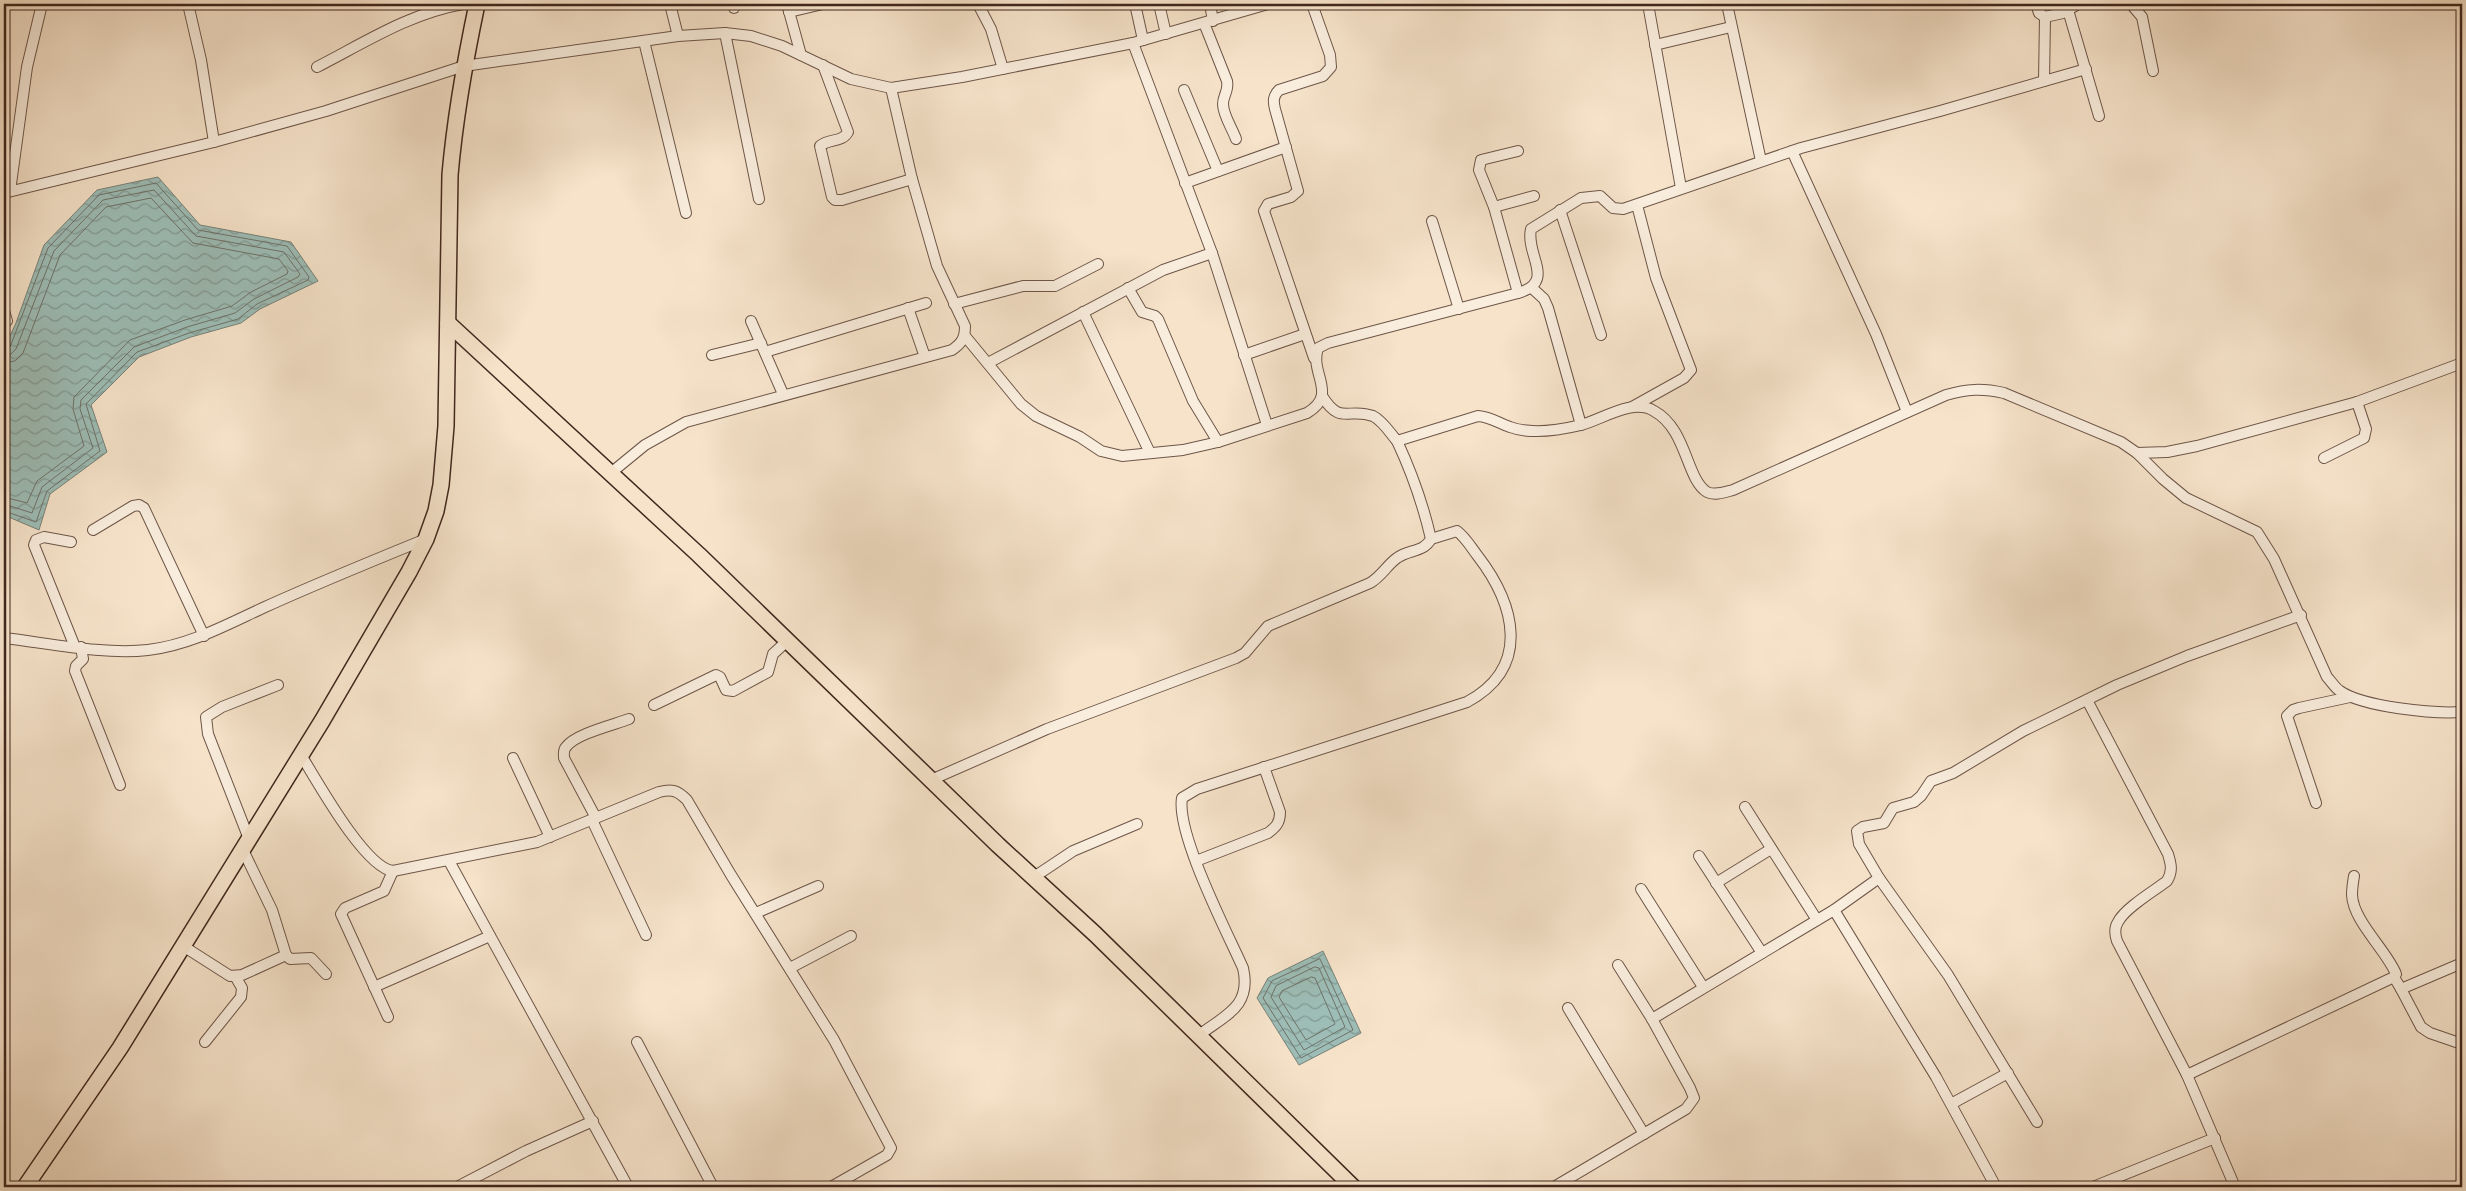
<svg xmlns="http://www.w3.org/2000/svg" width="2466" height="1191" viewBox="0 0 2466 1191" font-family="'IM FELL Double Pica',serif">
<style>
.water{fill:url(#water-waves);stroke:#788279}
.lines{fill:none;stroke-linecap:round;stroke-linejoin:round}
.shore{stroke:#6f726a;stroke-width:1}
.minor-casing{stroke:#6e5648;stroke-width:12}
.highway-casing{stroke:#41271d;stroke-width:18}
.minor{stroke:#f9eddd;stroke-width:10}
.highway{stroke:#f6e3ca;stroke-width:15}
</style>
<defs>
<pattern id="water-waves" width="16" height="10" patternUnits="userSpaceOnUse" patternTransform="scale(1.25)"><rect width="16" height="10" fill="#9dbeb7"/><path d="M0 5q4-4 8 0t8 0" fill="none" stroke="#829a94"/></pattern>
</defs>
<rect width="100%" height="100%" fill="#f6e3ca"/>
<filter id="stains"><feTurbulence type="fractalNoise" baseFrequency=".004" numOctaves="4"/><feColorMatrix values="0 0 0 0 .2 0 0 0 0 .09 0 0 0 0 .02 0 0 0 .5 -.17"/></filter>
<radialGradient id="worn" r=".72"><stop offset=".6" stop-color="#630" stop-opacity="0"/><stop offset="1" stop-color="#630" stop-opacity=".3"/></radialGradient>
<g class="water">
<polygon points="158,177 200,225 291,242 318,281 260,309 241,323 191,337 139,357 91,405 107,452 50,494 39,530 4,515 4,349 16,323 44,245 97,190"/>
<polygon points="1323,951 1361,1033 1299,1065 1257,998 1268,978"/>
</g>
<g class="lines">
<g class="shore">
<polyline points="4,350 10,347 48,248 99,195 156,183 198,230 287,246 309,277 308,280 257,304 238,319 189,333 137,352 86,404 100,451 47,491 36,522 4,511"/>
<polyline points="4,356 11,354 16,349 54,251 103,200 154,190 196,236 284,252 300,274 298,277 254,299 235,313 187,327 134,347 81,400 80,409 93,448 42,487 32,513 4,504"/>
<polyline points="4,363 15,361 23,353 60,255 106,207 151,198 193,243 279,259 288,271 287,274 251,292 232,306 185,320 130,340 74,397 73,409 84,446 37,481 27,503 4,497"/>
<polygon points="1320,959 1353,1030 1301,1058 1263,998 1272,981"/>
<polygon points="1315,967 1319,968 1345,1027 1304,1050 1271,997 1276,986"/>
<polygon points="1312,977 1315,978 1335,1024 1306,1040 1279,997 1282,991"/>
</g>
<defs>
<g id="minor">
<polyline points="188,4 201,60 214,142"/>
<polyline points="670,4 678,36"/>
<polyline points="734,4 734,8"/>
<polyline points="787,4 801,55"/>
<polyline points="978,4 991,29 1003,69"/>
<polyline points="1135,4 1143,40"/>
<polyline points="1159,4 1166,34"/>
<polyline points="1210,4 1213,21"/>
<path d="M1312 4 1330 55 1331 67 1323 76 1279 90C1273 96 1273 101 1275 109L1298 191 1291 197 1268 204 1264 211 1314 358"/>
<polyline points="1648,4 1681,188"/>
<polyline points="1727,4 1761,161"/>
<polyline points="2036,4 2039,13 2045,17 2063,13 2078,4"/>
<polyline points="2131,4 2142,17 2153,71"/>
<polyline points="2068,10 2099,116"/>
<polyline points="789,12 823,4"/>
<path d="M1204 23 1227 81C1229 91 1223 95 1223 104 1223 115 1232 128 1236 139"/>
<polyline points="725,33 759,199"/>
<polyline points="644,41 686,213"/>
<polyline points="1133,43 1212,253 1267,425"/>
<polyline points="1655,45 1731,27"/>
<path d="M823 65 848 132C842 143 829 138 820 146L832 197 835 200H842L912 179"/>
<path d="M317 67C364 43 410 13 463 4"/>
<polyline points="2044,81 2045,17"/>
<polyline points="1184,90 1218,171"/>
<polyline points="1518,151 1481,160 1479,170 1494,207 1518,293"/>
<polyline points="1792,151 1876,334 1907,412"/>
<polyline points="1185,183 1286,147"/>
<polyline points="10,191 27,67 42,4"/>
<polyline points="4,193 214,142 326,111 464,66 678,36 725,33 751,36 782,46 851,79 891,88 962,77 1133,43 1268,4"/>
<polyline points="1494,207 1534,196"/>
<polyline points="1560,210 1601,335"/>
<polyline points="1432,221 1459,309"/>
<polyline points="1128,288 1142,312 1155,316 1158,319 1193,401 1218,442"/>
<polyline points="1532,288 1544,299 1548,308 1581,425"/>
<polyline points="954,304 1023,286 1055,286 1098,264"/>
<polyline points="908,308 925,357"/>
<polyline points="4,311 7,321"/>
<polyline points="1083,312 1150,453"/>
<polyline points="751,321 783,394"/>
<path d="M965 336 1021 404 1036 416 1080 437 1101 451 1122 456 1183 450 1218 442 1307 413C1339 394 1309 374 1318 348L1328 343 1518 293C1557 282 1525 255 1531 229L1581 198 1600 196 1613 208 1623 209 1801 148 1940 111 2086 69"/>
<polyline points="765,352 926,303"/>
<polyline points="712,355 761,343"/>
<polyline points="1244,355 1305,334"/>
<polyline points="988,363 1163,270 1212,253"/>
<path d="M1322 396C1341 426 1348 407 1373 416 1383 421 1390 433 1397 441L1478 416C1491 417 1498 423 1510 427 1531 435 1560 430 1581 425 1603 419 1633 398 1654 411 1687 429 1686 479 1707 492 1715 496 1725 492 1733 490L1946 395C1967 389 1982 388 2004 393L2121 442 2137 453 2163 479 2186 498 2257 532 2274 559 2327 677C2331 681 2335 688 2340 691 2363 707 2434 714 2462 712"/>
<polyline points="1632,407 1684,378 1691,370 1656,278 1637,205"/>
<polyline points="2137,453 2167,452 2197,446 2357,402 2462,363"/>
<polyline points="2324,458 2364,438 2366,429 2357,402"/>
<path d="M612 472 645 445 686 422 952 350C962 343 965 338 965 326L937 266 912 179 891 88"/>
<polyline points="93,530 133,506 139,505 144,508 204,636"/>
<polyline points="71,542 44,537 36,540 34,545 75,647"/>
<path d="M4 638C48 643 104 655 148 650 190 645 226 625 265 607 318 583 372 561 426 539"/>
<polyline points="81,647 83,659 76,666 75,671 120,785"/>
<path d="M2087 700 2168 854C2171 864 2173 871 2167 881 2154 891 2125 908 2118 922 2114 928 2115 935 2117 941L2187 1075 2235 1187"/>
<polyline points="654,705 716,675 720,677 726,690 733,691 768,672 773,654 787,641"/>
<path d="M301 755C317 781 365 868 393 871L537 842 659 792C672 789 677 790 687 800L731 875 834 1040 891 1148 887 1155 831 1187"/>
<polyline points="513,758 550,837"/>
<path d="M931 780 1047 729 1236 658 1245 653 1268 626 1370 583C1382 576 1387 565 1397 558 1409 549 1423 553 1431 539 1423 504 1412 473 1397 441"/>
<polyline points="2316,803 2287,716 2293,710 2299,708 2350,697"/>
<polyline points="1745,807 1817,920"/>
<path d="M596 818 564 758C564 754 563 750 566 747 575 734 613 725 629 719"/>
<polyline points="592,820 646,935"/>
<polyline points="249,839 208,734 206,717 222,707 278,685"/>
<polyline points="243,850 272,910 286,955 290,959 311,958 326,974"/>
<polyline points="1699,856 1762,953"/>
<polyline points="449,861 628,1187"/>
<path d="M1196 861 1268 833C1276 827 1280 823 1280 812L1264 767"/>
<path d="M2354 876C2353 882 2352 889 2352 895 2353 921 2387 951 2396 974L2394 977"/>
<polyline points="1034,877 1073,851 1137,824"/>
<polyline points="1716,883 1771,849"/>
<polyline points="1641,889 1703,987"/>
<polyline points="1834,910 1936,1077 1996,1187"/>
<polyline points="756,913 818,886"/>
<polyline points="183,946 230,976 242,975 286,955"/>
<polyline points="1618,965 1652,1019"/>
<polyline points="790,968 851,936"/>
<polyline points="374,987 490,936"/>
<polyline points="2401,989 2421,1027 2430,1033 2462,1044"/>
<polyline points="1568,1008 1644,1134"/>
<polyline points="388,1017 341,914 345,908 384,891 393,871"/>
<path d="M1198 1036C1225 1015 1252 1007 1243 968 1227 932 1176 834 1182 798L1197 789 1467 702C1532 667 1515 604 1477 555 1471 547 1465 537 1457 531L1431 539"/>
<polyline points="205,1042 241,997 242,988 235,976"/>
<polyline points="637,1042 713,1187"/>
<polyline points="2187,1075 2394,977 2401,989 2462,963"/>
<polyline points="1951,1104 2008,1073"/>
<polyline points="2037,1122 1948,975 1879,878 1859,844 1857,831 1863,827 1884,823 1893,808 1914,802 1921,796 1931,781 1953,773 2023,731 2117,685 2187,656 2301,615"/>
<polyline points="457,1187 526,1151 593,1121"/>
<polyline points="1554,1187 1686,1109 1694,1098 1690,1088 1652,1019 1834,910 1879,878"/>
<polyline points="2093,1187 2215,1138"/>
</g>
<g id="highway">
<polyline points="448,323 699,555 998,845 1095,934 1353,1187"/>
<path d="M25 1187 120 1048 322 721 409 572 426 539 436 511 441 485 446 426 450 175C455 117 465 61 477 4"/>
</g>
</defs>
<use href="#minor" class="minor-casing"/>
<use href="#highway" class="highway-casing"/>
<use href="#minor" class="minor"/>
<use href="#highway" class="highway"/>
</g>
<rect width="2466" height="1191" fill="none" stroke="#f6e3ca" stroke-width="20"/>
<rect x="5" y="5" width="2456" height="1181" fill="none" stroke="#41271d" stroke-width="2.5"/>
<rect x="10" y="10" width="2446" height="1171" fill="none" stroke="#41271d"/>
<rect width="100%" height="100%" filter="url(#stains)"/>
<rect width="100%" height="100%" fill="url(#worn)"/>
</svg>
